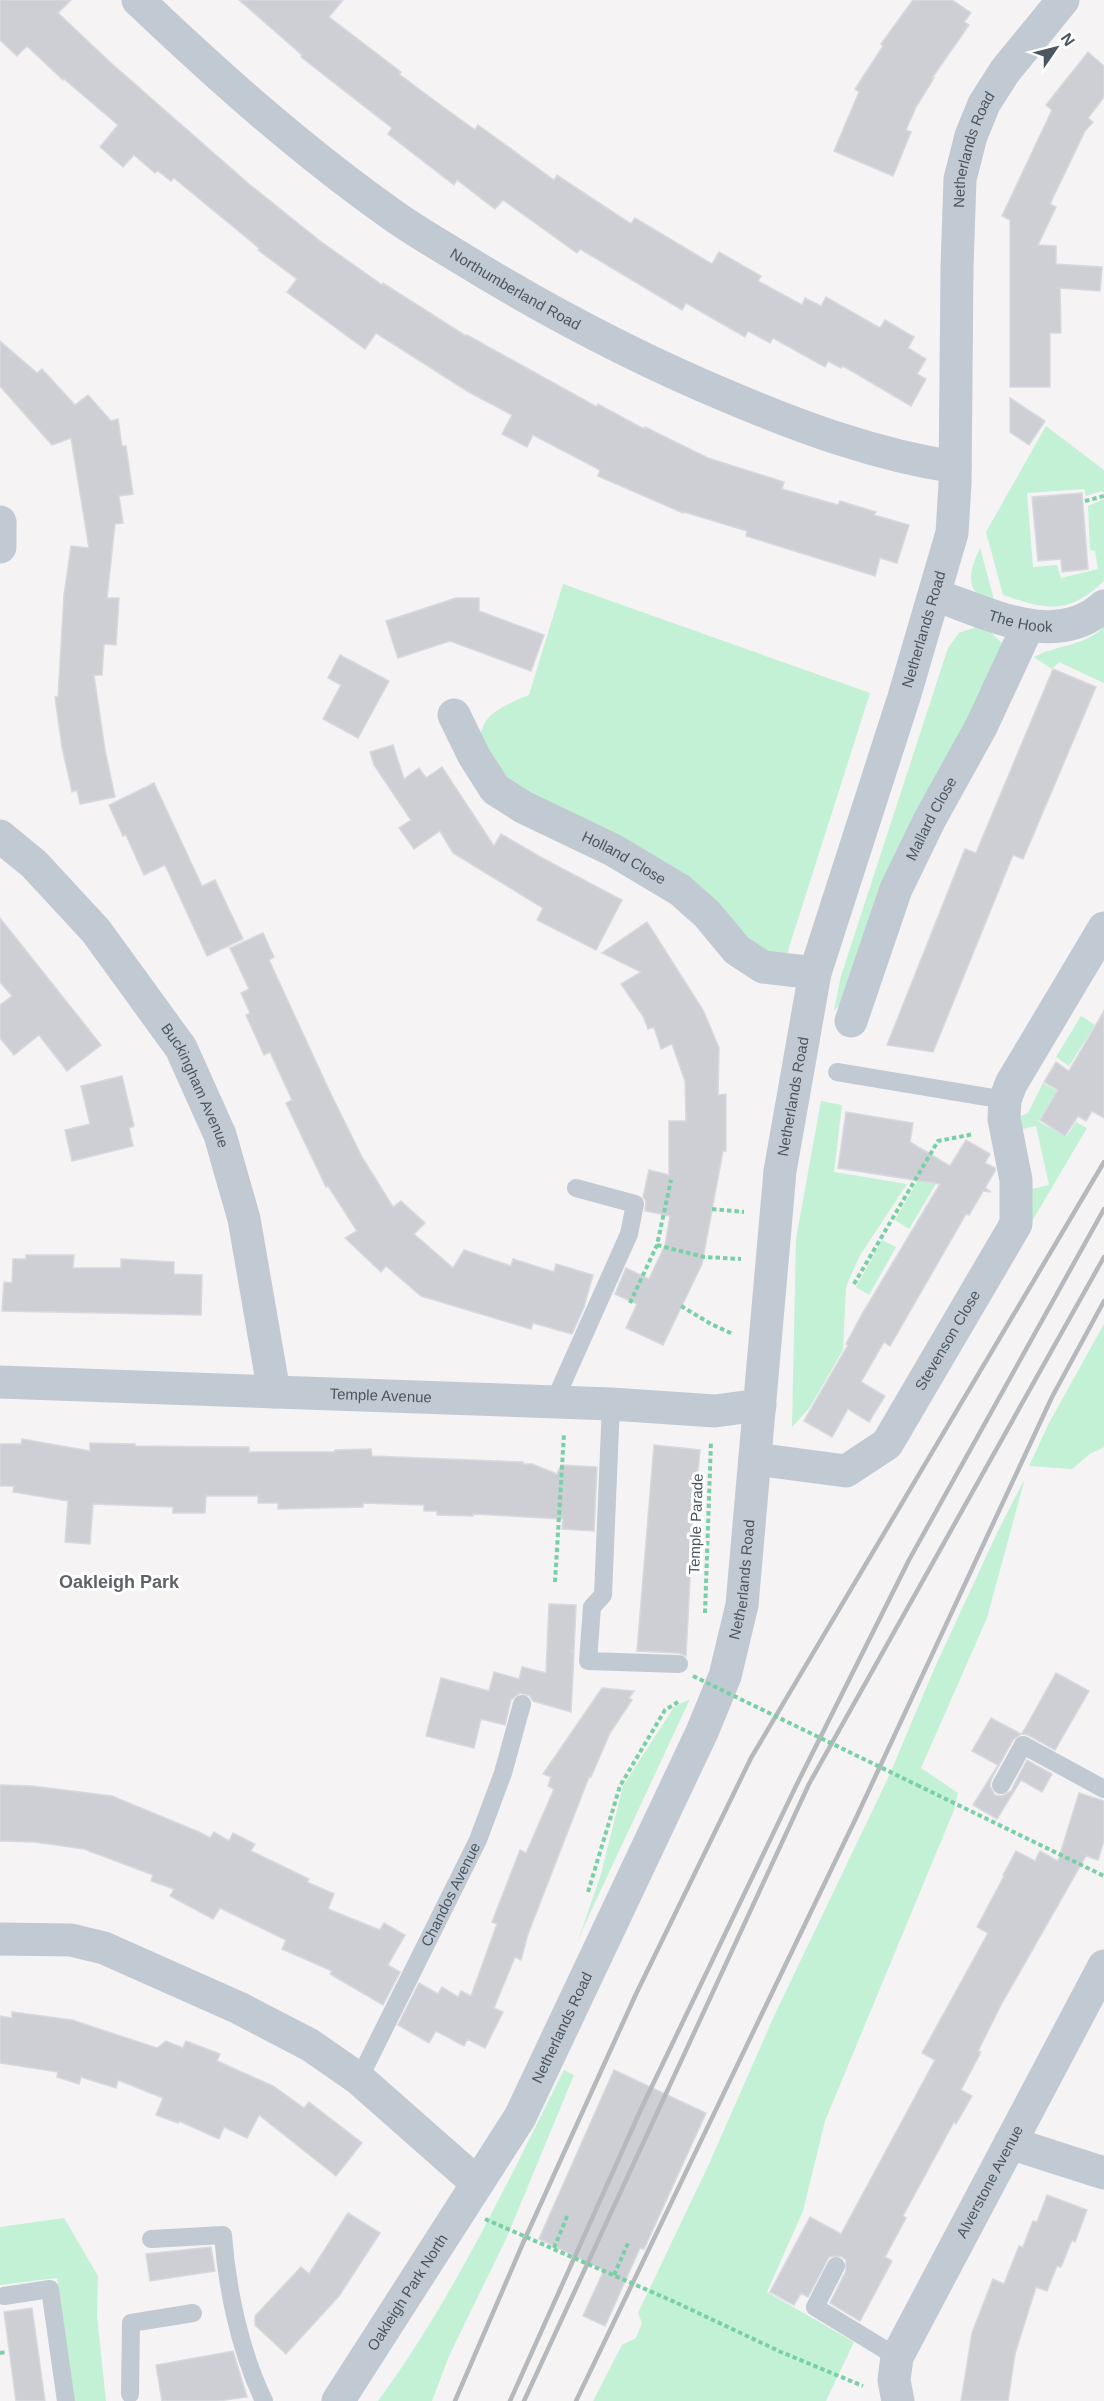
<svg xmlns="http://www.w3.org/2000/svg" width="1104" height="2401" viewBox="0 0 1104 2401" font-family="Helvetica,sans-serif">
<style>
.green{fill:#c3f1d5}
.building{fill:#cdcfd5;stroke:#d7d9de;stroke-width:1.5}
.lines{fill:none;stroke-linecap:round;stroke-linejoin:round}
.path{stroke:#7ad0a6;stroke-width:4;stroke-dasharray:4.5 3;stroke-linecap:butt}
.service{stroke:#c1cad2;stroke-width:18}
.minor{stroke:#c1cad2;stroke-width:33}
.tertiary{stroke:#c1cad2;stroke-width:33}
.rail{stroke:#b5b8bd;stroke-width:4.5}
.path-bridge{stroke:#7ad0a6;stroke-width:4;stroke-dasharray:4.5 3;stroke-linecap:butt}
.labels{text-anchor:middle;stroke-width:6;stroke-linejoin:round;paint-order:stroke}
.street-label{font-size:15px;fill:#4a5661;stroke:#fff}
.quarter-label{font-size:18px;font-weight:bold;fill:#5f6368;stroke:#fff}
</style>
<rect width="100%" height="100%" fill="#f5f3f3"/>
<g class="green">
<path d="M1046 426 1104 470V493L1102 491 1086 496 1084 489 1027 493 1033 567 1057 565 1061 578 1098 569 1095 551 1090 550 1088 506 1104 499V581C1068 615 1047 610 1003 595L986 532Z"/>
<path d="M980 548 995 603C990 601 981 598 977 594 965 580 974 562 980 548Z"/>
<path d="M563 584 870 693 785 960 766 955 505 782C499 772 489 761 484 750 471 717 505 705 529 695Z"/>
<polygon points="976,627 991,633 1003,644 848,999 834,1010 841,976 948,648 959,633"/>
<path d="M1104 627V683L1059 662 1052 669 1034 657C1059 644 1083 647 1104 627Z"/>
<polygon points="1081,1016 1095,1025 1069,1066 1056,1057"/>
<polygon points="1043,1083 1057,1091 1038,1121 1066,1137 1076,1122 1087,1128 1021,1240 1028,1190 1049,1185 1036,1126 1014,1131 1013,1119 1028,1113"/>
<polygon points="821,1101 842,1105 834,1172 907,1184 859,1257 846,1287 843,1350 810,1407 792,1427 796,1239"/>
<polygon points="922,1173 937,1182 909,1229 895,1220"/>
<polygon points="882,1240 896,1247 869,1295 856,1287"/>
<polygon points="1104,1324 1104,1447 1090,1454 1072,1469 1029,1466 1049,1423"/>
<polygon points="1025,1478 987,1618 921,1768 958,1793 954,1810 825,2121 803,2211 767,2292 854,2342 826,2401 593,2401 622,2345 636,2338 642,2323 638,2313 709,2164 775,2014 889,1776 935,1667 997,1533"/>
<polygon points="690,1699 585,1924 577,1944 601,1874 623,1786 674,1707"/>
<path d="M564 2070 574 2075 506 2239 449 2356 432 2401H378C453 2299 507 2183 564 2070Z"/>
<polygon points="64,2218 98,2276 97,2316 106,2401 75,2401 57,2278 0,2285 0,2227"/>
</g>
<g class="building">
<polygon points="0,0 71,0 58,13 111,63 249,184 320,241 382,285 383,283 466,336 467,335 597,407 598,404 644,429 645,427 708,458 784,482 782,489 838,505 840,501 876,512 874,515 909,525 897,563 880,558 875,576 746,536 747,531 684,512 683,513 598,476 600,470 533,435 527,447 502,434 512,415 467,391 376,333 365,349 287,292 297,279 258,250 259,248 174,178 171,181 158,171 155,173 134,155 123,167 100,147 118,125 64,79 63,80 27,46 17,56 0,40"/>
<polygon points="239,0 343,0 329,17 401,72 399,74 435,101 475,130 478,125 554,180 557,175 631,224 635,218 712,264 719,252 761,276 758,281 802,305 805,298 821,306 826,297 880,328 885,320 914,337 908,348 926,359 917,374 926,379 911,406 843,366 841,368 828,361 825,367 773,338 770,343 748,331 745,337 686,303 682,310 580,249 577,253 503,200 495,209 457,180 454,185 388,134 392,128 301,57 302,55"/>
<polygon points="913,0 952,0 971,13 964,22 969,25 932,78 934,78 916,107 906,130 911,132 893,176 834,151 859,92 855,89 883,46 881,44"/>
<polygon points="1088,52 1104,66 1104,97 1088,118 1093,122 1085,131 1050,204 1056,207 1038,245 1056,246 1056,264 1102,267 1100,291 1060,288 1061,333 1050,333 1050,387 1010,387 1010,220 1002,216 1052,110 1046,105"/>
<polygon points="0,341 37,373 42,369 75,405 88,395 111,421 118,419 122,446 126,446 133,494 119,496 123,523 115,524 107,598 119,598 116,645 104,644 102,675 94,675 105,750 115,797 80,804 77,790 72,792 62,747 55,697 58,697 64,595 71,546 89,548 78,481 71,438 52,445 0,386"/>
<polygon points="1010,398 1045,421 1029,445 1010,432"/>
<polygon points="1082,493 1088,569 1062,572 1061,559 1038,561 1032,497"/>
<polygon points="456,598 479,598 479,611 544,635 531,671 450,641 398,658 386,621"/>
<polygon points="340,655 389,681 358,738 323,719 341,685 328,678"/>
<polygon points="1053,669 1096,687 1023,859 1013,855 933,1052 887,1045 965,849 976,853"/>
<polygon points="393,745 404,779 419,768 426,778 442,767 494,846 501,834 544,859 622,900 596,950 537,920 543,908 453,853 440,831 414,849 399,828 411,820 374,765 370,752"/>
<polygon points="154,783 202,886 215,880 243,939 207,956 165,865 144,875 126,835 123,836 109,805"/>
<polygon points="0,918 101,1045 67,1071 39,1035 14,1055 0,1038 0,1005 12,996 0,982"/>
<polygon points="647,922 703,1010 719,1048 718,1095 726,1094 726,1151 723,1151 702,1264 663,1345 626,1328 637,1304 615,1294 626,1268 649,1279 665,1245 670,1216 645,1211 646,1201 643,1197 649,1170 669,1175 669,1121 686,1121 685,1081 672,1044 661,1049 654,1027 648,1029 643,1016 621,984 641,972 602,953"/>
<polygon points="263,933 274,957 269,960 329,1090 362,1157 393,1207 401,1201 425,1223 414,1234 453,1268 464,1250 511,1266 513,1259 554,1272 556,1264 593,1275 584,1307 572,1334 533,1323 531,1329 421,1296 386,1266 381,1272 345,1238 357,1231 328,1186 326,1187 286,1103 292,1100 270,1052 264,1055 246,1015 250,1013 241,993 249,989 230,948"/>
<polygon points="1104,1011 1104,1118 1092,1111 1086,1121 1078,1116 1065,1136 1040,1120 1058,1090 1044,1082 1056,1062 1069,1071"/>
<polygon points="122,1076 134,1126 129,1128 133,1146 72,1161 65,1130 90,1124 81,1086"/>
<polygon points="846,1112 913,1123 910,1142 950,1166 966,1140 990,1154 985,1163 995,1168 995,1171 985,1188 991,1192 983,1191 969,1215 966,1214 890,1346 884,1342 861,1382 885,1396 869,1422 848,1409 832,1437 804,1421 848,1345 846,1344 862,1314 940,1184 838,1168"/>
<polygon points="26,1255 74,1255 73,1268 121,1268 121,1259 174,1262 174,1274 202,1275 201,1315 2,1311 4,1282 12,1283 13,1259 26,1259"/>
<polygon points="22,1439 90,1451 90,1443 135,1444 135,1446 249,1447 249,1452 335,1452 335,1450 371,1449 372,1456 523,1462 523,1464 532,1464 557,1474 561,1465 597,1467 594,1531 562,1529 563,1519 473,1514 473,1516 437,1515 437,1511 424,1511 424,1505 363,1503 363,1507 278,1509 278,1503 258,1503 258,1496 206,1496 205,1513 173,1513 173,1507 93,1504 90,1544 65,1542 68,1501 13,1492 14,1486 0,1486 0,1444 21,1444"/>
<polygon points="654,1445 700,1450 697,1481 695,1481 686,1656 679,1653 637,1651"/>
<polygon points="549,1604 576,1605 574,1651 571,1651 574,1653 571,1712 533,1701 530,1696 520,1693 511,1700 505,1725 481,1719 474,1748 426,1736 441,1678 489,1691 494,1672 519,1679 522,1667 546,1673"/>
<polygon points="1056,1673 1089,1691 1055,1750 1028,1735 1022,1734"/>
<polygon points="602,1688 634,1691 629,1698 632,1700 610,1733 591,1777 589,1777 528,1934 521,1960 515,1957 494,2008 503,2012 485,2048 467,2039 464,2046 436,2031 429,2043 398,2025 419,1983 438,1994 442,1987 458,1997 461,1991 471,1996 497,1924 492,1922 520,1850 526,1853 554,1789 548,1786 551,1777 543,1774"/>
<polygon points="991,1718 1021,1734 1013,1740 991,1780 990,1786 995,1795 1002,1796 1011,1791 1027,1760 1052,1774 1042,1792 1021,1780 997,1819 973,1805 998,1765 972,1751"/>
<polygon points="0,1785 32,1786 112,1796 199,1832 210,1838 214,1832 229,1841 233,1833 255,1844 251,1851 309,1879 307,1882 334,1894 328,1909 380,1930 384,1923 405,1935 388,1965 400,1972 383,2005 330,1974 332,1971 282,1949 286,1940 220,1908 213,1919 170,1896 174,1889 151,1881 153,1875 84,1849 35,1842 0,1841"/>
<polygon points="1079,1793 1104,1801 1104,1841 1098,1860 1086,1856 1001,2005 978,2051 981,2052 961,2090 972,2096 956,2124 954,2122 903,2216 906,2218 885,2257 892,2261 860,2321 830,2303 846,2271 846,2260 841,2256 829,2257 808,2297 801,2293 794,2305 770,2292 810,2217 841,2234 935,2060 922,2053 988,1933 977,1927 1004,1876 1003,1875 1016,1851 1035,1861 1040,1851 1058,1861"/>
<polygon points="12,2012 72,2020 157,2048 166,2041 183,2048 186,2041 220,2054 217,2061 273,2086 304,2108 309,2102 362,2143 336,2176 259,2115 247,2138 224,2127 219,2139 179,2121 178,2123 156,2115 163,2098 118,2080 116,2088 81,2077 79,2084 57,2077 58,2072 0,2063 0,2016 12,2018"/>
<polygon points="614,2070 706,2113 644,2249 640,2248 605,2326 583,2316 604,2270 539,2239"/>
<polygon points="1047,2195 1087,2210 1075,2242 1072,2240 1061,2267 1057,2266 1047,2291 1036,2287 1015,2354 1008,2401 961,2401 972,2333 993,2279 1004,2284 1019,2246 1023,2247 1033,2221 1037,2222"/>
<polygon points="348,2213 380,2233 339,2296 286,2354 255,2325 255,2316 301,2267 309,2274"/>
<polygon points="211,2247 215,2271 150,2281 146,2254"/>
<polygon points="32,2308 45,2401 16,2401 4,2312"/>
<polygon points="233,2351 247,2397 218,2401 162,2401 156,2365"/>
</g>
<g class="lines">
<g class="path">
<polyline points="1085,501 1104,496"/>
<polyline points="712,1209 744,1212"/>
<polyline points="657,1245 704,1257 741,1259"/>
<polyline points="854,1284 938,1141 974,1134"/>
<polyline points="630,1303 657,1245 671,1180"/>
<polyline points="681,1306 711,1324 733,1334"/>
<polyline points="555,1582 564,1434"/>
<polyline points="705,1613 711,1441"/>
<polyline points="917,1785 1104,1876"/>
<polyline points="588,1892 620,1786 665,1710 678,1702"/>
<polyline points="554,2248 568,2214"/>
<polyline points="614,2275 629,2241"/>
<polyline points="677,2303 781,2352 863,2386"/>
<polyline points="0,2353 7,2352"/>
</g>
<g class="service">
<polyline points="837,1072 1005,1100"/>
<polyline points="554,1402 629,1234 635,1204 576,1188"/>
<polyline points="611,1404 603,1595 592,1607 588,1661 679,1664"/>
<polyline points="1001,1785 1023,1745 1104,1789"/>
<path id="s1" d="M359 2079 478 1840 503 1773 522 1704"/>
<path d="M151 2239 223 2235C227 2289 240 2351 264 2401"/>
<polyline points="836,2266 815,2307 897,2357"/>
<polyline points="4,2296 50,2289 66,2401"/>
<polyline points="130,2394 131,2323 193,2313"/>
</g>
<g class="minor">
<path id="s2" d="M138 0C219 77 303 152 394 216 415 231 438 244 459 257 545 310 634 357 727 396 800 427 876 455 955 467"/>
<polyline points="0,522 0,547"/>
<path id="s3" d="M935 595C988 613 1056 650 1104 606"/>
<path id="s4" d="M454 715 474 756 495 789 523 807 613 850 680 890 707 914 737 950 763 967 815 973"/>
<path id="s5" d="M0 836 34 864 96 931 181 1048 220 1135 244 1219 274 1392"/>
<path id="s6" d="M851 1021 896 889 930 819 981 727 1028 626"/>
<path id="s7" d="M0 1382 611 1404 715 1411 760 1405"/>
<path id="s8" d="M755 1459 846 1471 887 1444 1016 1224V1180L1004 1119 1005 1100 1011 1084 1104 928"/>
<polyline points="0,1939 71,1940 104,1948 239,2008 310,2045 359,2079 477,2183"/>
<polyline points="1010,2143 1104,2173"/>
<path id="s9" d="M898 2401 894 2380 897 2357 1104 1966"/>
</g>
<path class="tertiary" id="s10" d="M338 2401 520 2117 702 1732 725 1676 742 1605 780 1171 815 973 904 697 952 533 955 484 957 268 960 179 971 136 984 104 1005 71 1063 0"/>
<g class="rail">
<polyline points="455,2401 523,2243 636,1994 751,1758 1104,1162"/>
<polyline points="510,2401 642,2107 796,1786 909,1560 1104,1209"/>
<polyline points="524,2401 809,1784 1104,1257"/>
<polyline points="576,2401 856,1818 1052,1397 1104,1301"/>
</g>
<g class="path-bridge">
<polyline points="693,1676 917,1785"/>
<polyline points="485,2219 677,2303"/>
</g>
</g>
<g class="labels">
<g class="street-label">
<text dy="5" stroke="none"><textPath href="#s10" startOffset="2380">Netherlands Road</textPath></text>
<text dy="5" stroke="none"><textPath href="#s2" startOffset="477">Northumberland Road</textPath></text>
<text dy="5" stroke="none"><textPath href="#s3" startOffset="90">The Hook</textPath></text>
<text dy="5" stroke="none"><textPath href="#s10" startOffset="1894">Netherlands Road</textPath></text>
<text dy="5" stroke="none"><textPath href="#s6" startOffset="218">Mallard Close</textPath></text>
<text dy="5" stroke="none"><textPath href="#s4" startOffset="231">Holland Close</textPath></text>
<text dy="5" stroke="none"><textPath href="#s5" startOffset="320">Buckingham Avenue</textPath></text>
<text dy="5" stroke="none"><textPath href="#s10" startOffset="1408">Netherlands Road</textPath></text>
<text dy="5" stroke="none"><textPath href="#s8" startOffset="261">Stevenson Close</textPath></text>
<text dy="5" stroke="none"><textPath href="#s7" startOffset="381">Temple Avenue</textPath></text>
<text transform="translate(696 1524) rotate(-88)" y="5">Temple Parade</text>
<text dy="5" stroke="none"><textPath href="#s10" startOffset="922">Netherlands Road</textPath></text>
<text dy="5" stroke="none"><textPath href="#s1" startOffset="206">Chandos Avenue</textPath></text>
<text dy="5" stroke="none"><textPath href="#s10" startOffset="436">Netherlands Road</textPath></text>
<text dy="5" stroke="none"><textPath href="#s9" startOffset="243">Alverstone Avenue</textPath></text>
<text dy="5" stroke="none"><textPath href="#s10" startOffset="129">Oakleigh Park North</textPath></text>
</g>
<g class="quarter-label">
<text x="119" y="1588">Oakleigh Park</text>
</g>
</g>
<g transform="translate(1056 48) rotate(55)" stroke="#ffffff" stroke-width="4.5" paint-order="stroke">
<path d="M0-4.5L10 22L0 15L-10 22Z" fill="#4a5661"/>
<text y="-9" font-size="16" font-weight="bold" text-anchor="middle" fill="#4a5661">N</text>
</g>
</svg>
